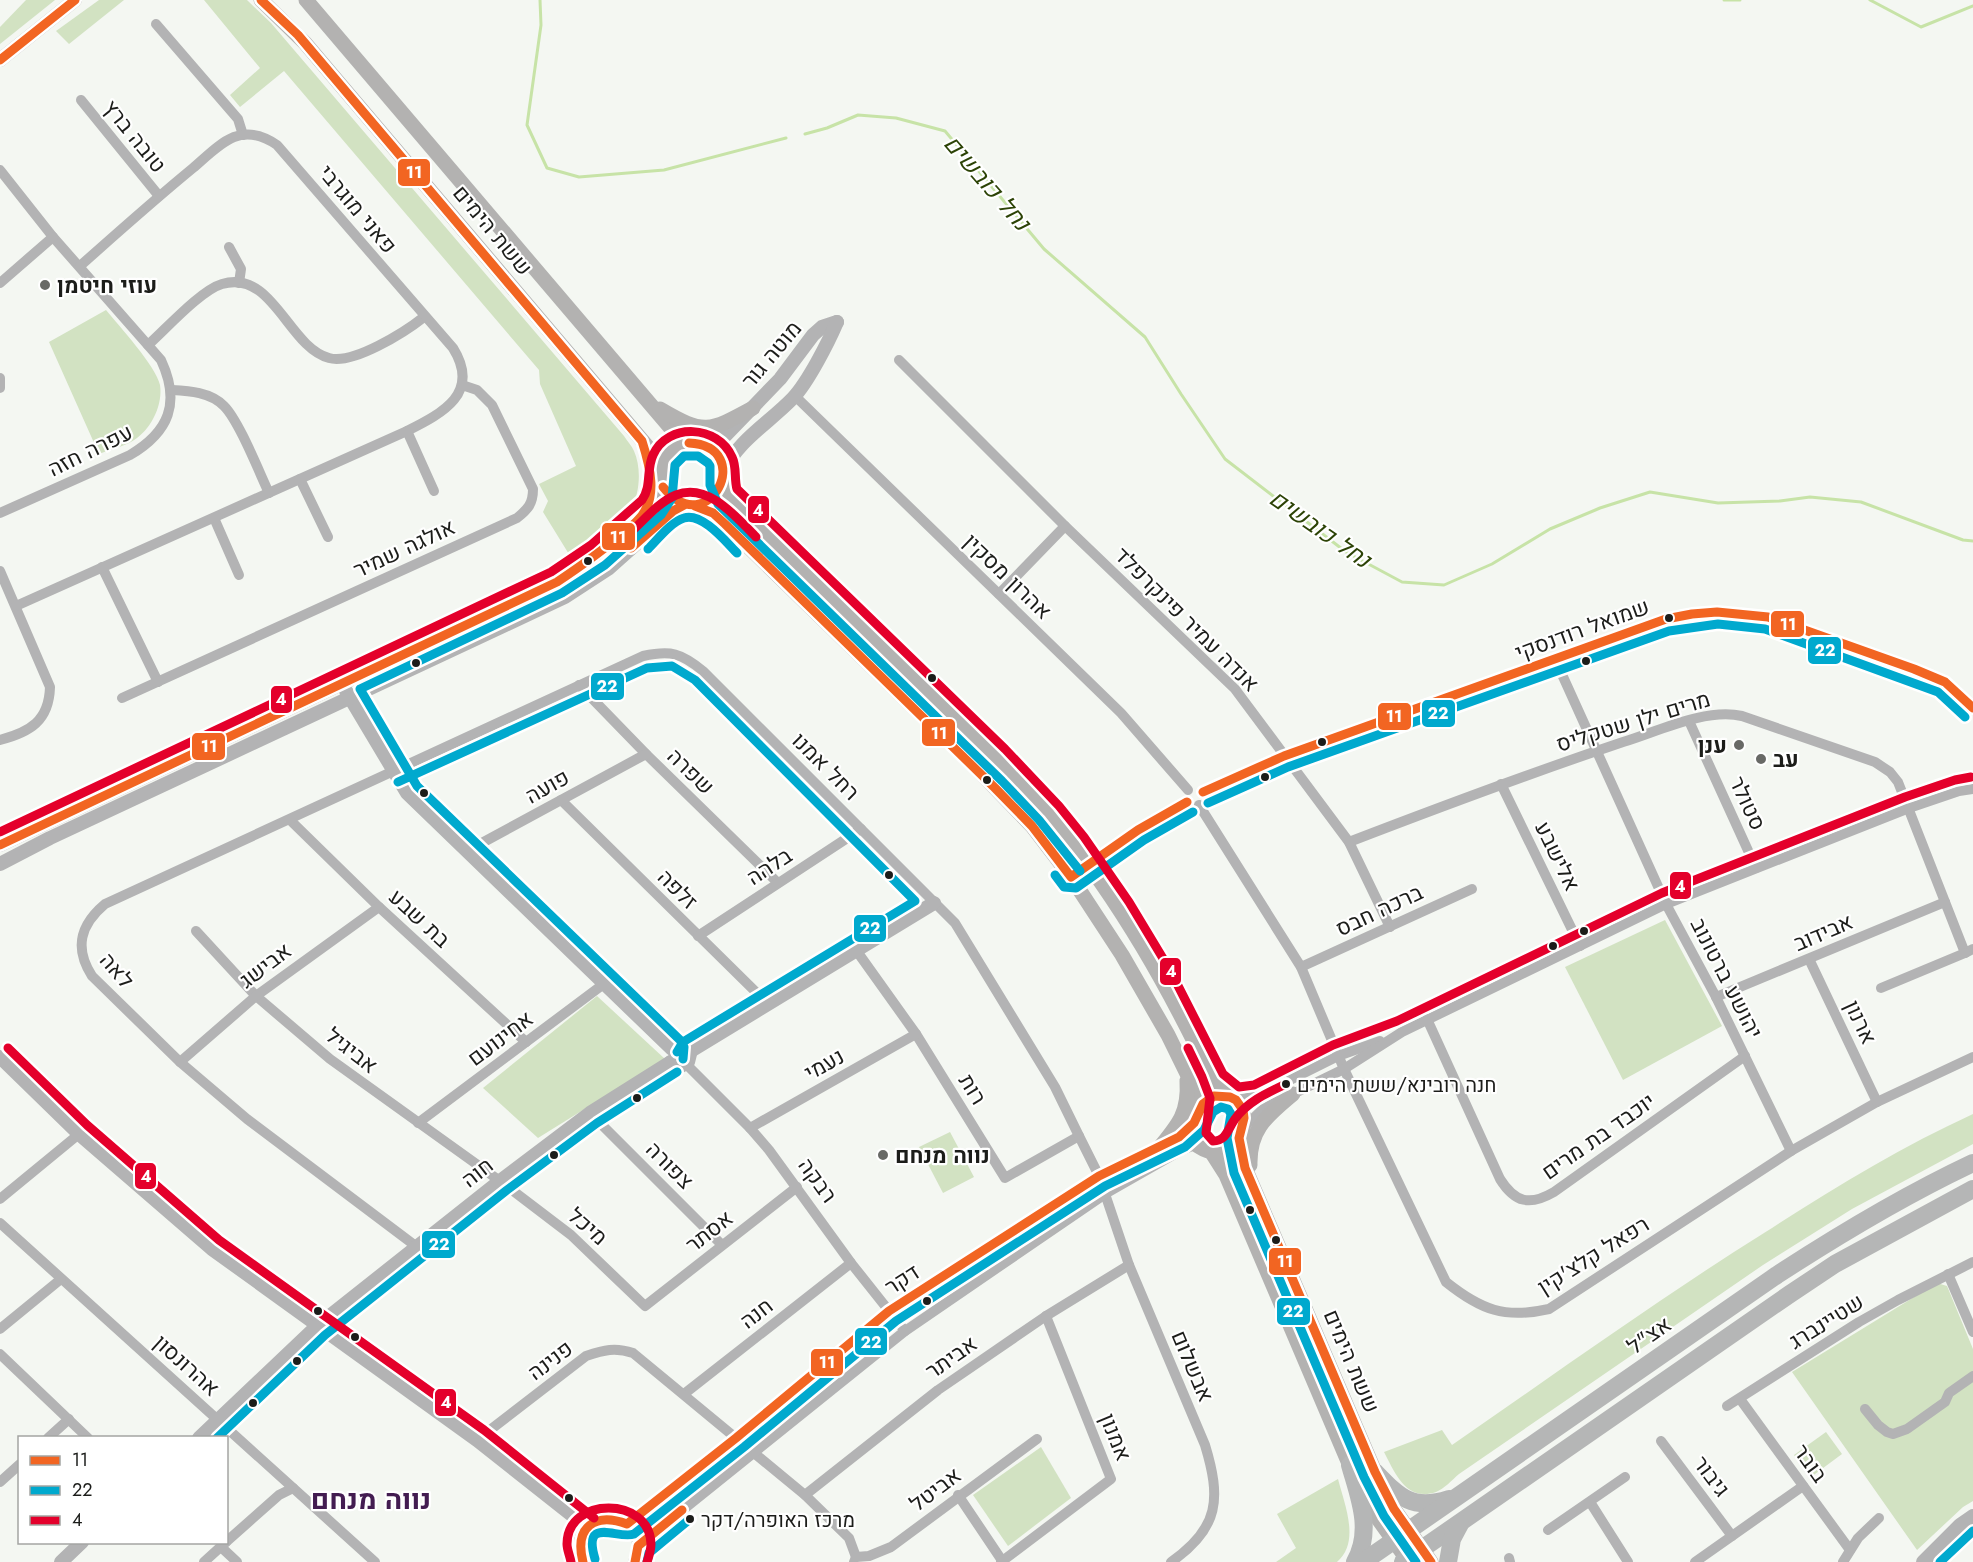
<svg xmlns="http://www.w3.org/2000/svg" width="1973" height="1562" viewBox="0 0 1973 1562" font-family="Jost,Heebo,sans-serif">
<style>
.green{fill:#d2e2c2}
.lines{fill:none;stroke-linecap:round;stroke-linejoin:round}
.stream{stroke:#c7e3a7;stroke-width:3}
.minor{stroke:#b3b3b4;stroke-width:10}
.tertiary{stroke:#b3b3b4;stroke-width:14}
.secondary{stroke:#b3b2b1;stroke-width:15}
.primary{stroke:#b5b6b6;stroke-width:18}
.bus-1-casing{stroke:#fff;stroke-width:14}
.bus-2-casing{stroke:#fff;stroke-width:14}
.bus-3-casing{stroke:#fff;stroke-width:14}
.bus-1{stroke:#f26522;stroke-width:9}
.bus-2{stroke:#00a9ce;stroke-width:9}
.bus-3{stroke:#e4002b;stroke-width:9}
.poi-dot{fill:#686966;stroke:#fff;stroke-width:2}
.bus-dot{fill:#1c1d1a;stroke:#fff;stroke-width:2}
.labels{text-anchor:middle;stroke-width:4.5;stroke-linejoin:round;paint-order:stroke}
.bus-label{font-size:20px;fill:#1c1d1a;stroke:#fff;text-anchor:start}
.street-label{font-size:22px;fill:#1c1d1a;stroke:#fff}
.poi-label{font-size:22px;font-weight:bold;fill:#1c1d1a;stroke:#fff;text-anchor:start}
.water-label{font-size:24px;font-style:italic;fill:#2c4306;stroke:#fff}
.district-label{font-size:28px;font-weight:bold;fill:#431c51;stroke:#fff}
.line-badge{stroke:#fff;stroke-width:2}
.badge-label{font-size:16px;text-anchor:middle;font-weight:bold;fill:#fff}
</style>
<rect width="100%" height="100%" fill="#f4f7f2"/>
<g class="green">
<polygon points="26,0 55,0 0,44 0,27"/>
<polygon points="99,0 124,0 69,44 56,31"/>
<path d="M204 0H247L271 23 624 436C627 441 632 446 634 451 644 474 638 507 621 525 608 540 590 552 575 564L543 512 548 501 539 484 576 466 540 384 539 370 284 71 240 107 230 95 260 68Z"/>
<path d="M106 310C119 326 156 366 160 385 163 404 152 427 137 438 127 446 111 449 99 454L49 342Z"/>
<polygon points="1665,920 1722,1026 1623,1080 1565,967"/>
<polygon points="597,996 665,1059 538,1138 483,1088"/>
<path d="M1973 1114V1144L1852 1209 1763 1265 1459 1474C1452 1480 1444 1489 1436 1492 1406 1502 1395 1473 1384 1452L1442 1430 1452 1445C1555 1374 1657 1300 1764 1233 1832 1189 1899 1148 1973 1114Z"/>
<polygon points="950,1132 974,1177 943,1193 919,1147"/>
<polygon points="1937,1283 1947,1286 1973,1349 1973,1501 1963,1507 1917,1550 1792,1372"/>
<polygon points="1826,1432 1842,1454 1811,1477 1794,1455"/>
<polygon points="1041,1447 1071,1498 1008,1546 973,1495"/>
<path d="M1338 1479C1344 1503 1361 1542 1337 1562H1276L1296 1548 1277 1514Z"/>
</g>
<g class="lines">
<g class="stream">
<polyline points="540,0 541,25 527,125 547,168 579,177 664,170 786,138"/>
<polyline points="1724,0 1740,0"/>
<polyline points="1870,0 1921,27 1973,6"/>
<polyline points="805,134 827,128 858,115 896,118 945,131 1044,249 1145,337 1181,394 1225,459 1346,552 1402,582 1444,585 1492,564 1550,529 1600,508 1650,492 1718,503 1780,501 1810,497 1861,502 1963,540 1973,541"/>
</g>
<g class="minor">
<polyline points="156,24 238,119 243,135"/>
<polyline points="81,100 159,196"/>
<path d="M0 170 53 237 161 360C181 403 169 432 130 455L0 513"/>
<polyline points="229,247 241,269 239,283"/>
<polyline points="0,283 53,237"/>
<path d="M148 345C166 329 201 290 222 284 273 269 288 347 329 358 353 365 405 332 424 317"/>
<polyline points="899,360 1065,526 1235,689 1349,842 1390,927"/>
<polyline points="0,378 0,388"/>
<path d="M171 390C189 391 210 392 224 406 239 421 259 472 269 493"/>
<polyline points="795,396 1121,713 1188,790"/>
<polyline points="407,431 434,491"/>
<polyline points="300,479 328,537"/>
<polyline points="214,518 239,575"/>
<polyline points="102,567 158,682"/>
<path d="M0 571 50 687C49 721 30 732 0 740"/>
<polyline points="999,594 1065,526"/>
<path d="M16 606 407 431C443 413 481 393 453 348L277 145C264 136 250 131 234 137 219 143 205 158 193 168 154 200 117 233 80 266"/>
<polyline points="1555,659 1666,904 1716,997 1791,1151"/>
<polyline points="579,685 646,754 778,883"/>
<path d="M122 698 517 518C528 509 533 504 533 489L492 405 477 390 462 385"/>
<polyline points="1689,721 1756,868"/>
<polyline points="1501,784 1580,946"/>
<path d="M1203 792 1284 756 1666 619C1702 610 1733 610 1768 617L1914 669 1945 682 1973 708"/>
<polyline points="561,800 768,1004"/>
<path d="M1199 805 1301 967 1344 1069 1446 1282C1481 1310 1505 1319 1549 1309L1791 1151 1877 1102 1973 1057"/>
<polyline points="290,820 379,907 526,1042"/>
<path d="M1349 842C1440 807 1531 773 1623 742 1659 731 1705 708 1742 716L1875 762 1890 772 1898 782 1965 953 1973 949"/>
<polyline points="467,851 646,754"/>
<polyline points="1071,877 1138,830 1187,802"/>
<polyline points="196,931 256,996 330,1059 500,1181 571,1235 645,1306 797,1187"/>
<polyline points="698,936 861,829"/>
<polyline points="856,950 916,1034 1005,1178 1079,1136"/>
<polyline points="1809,959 1877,1102"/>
<polyline points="1301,967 1472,889"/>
<polyline points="1881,988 1965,953"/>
<polyline points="1716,997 1945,902"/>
<path d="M1427 1019 1500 1179C1515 1203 1530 1206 1554 1192L1745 1056"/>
<polyline points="180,1062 256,996 379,907"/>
<polyline points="686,1064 750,1128 769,1150 851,1263 905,1331"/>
<polyline points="1236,1100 1258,1096 1338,1056 1380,1041"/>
<polyline points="590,1113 722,1245"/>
<polyline points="418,1123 605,983"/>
<polyline points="750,1128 916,1034"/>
<polyline points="1242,1129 1264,1108 1344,1069 1402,1032 1666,904 1909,808 1959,791 1973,789"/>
<polyline points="0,1199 79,1134"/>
<polyline points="0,1223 375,1562"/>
<path d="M417 1247 247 1119 180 1062 92 976C74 948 80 925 105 904L643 656C671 650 681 653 703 671L955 923 1055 1087 1079 1136 1099 1176 1129 1265 1205 1445C1221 1498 1220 1528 1171 1562"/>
<polyline points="1948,1274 1973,1332"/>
<polyline points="0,1329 61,1279"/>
<polyline points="0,1354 88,1438"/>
<polyline points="684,1394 851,1263"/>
<polyline points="1740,1399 1850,1550"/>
<polyline points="1727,1406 1859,1322 1898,1300 1973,1262"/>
<polyline points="1865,1409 1878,1425 1887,1432 1893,1434 1907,1429 1945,1402 1949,1393 1973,1376"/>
<polyline points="48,1438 69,1419"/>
<path d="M477 1440 586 1356C604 1350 615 1347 633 1353L805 1495 849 1538 856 1557"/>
<polyline points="1661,1441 1732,1536"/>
<polyline points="0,1482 20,1464"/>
<polyline points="805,1495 938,1390 1046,1316 1129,1265"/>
<polyline points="958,1495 1003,1562"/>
<polyline points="1590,1502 1628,1562"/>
<polyline points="627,1524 736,1438 889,1311 1099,1176 1179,1137 1194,1123"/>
<polyline points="1548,1530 1625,1477"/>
<polyline points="226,1542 279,1495 293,1488"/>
<polyline points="638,1546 905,1331 1105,1194 1182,1150 1192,1146 1201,1147"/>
<polyline points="221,1547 237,1562"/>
<polyline points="1509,1558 1510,1562"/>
<polyline points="204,1562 226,1542"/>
<polyline points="854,1562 856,1557 869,1556 891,1547 1037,1439"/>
<polyline points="1001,1562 1111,1479 1046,1316"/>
<polyline points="1695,1562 1803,1486"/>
<polyline points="1843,1562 1858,1538 1879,1518"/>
</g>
<g class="tertiary">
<polyline points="0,60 75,0"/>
<polyline points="703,445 726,435 780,379 813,335 822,327 837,322"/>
<path d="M723 472C738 440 769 423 793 398 808 382 828 343 837 322"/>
<polyline points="346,691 407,793 672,1049"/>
<path d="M0 845 557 582C586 563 656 519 661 484"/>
<polyline points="0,864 50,838 565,597 608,569 673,511 684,505"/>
<polyline points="689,1052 934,903"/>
<polyline points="0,1057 79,1134 212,1249 477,1440 587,1527"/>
<polyline points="671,1062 681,1066 688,1062 690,1054 685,1047"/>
<polyline points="199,1438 317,1326 500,1181 590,1113 671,1062"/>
<polyline points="61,1562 82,1542"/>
<path d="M583 1562C559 1503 660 1507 635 1562"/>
<polyline points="1923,1562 1960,1525 1973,1516"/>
</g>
<g class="secondary">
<polyline points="261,0 305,43 652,452 661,468"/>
<polyline points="306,0 674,432 689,443"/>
<path d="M660 409C704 435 709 432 753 408"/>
<circle cx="692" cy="474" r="31"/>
<path d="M722 482 727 496 738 507C802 569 866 632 930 694 974 736 1019 777 1057 824 1121 902 1170 990 1213 1080L1218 1087 1230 1097"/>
<polyline points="695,506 713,513 725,524 975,767 1032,826 1071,877 1122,955 1168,1035 1194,1088 1198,1101 1198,1113"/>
<polyline points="641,516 650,493 650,467"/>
<path d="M1222 1095C1227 1096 1232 1097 1235 1100 1257 1114 1236 1171 1198 1146 1186 1125 1199 1099 1222 1095Z"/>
<polyline points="1239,1138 1245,1168 1375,1472 1394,1509 1431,1562"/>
<path d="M1160 1147C1179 1124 1189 1112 1187 1081"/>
<polyline points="1212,1153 1226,1175 1356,1480 1376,1516 1409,1562"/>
<path d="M1250 1165C1249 1129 1267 1116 1293 1094"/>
</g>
<g class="primary">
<path d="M1350 1465C1359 1497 1373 1530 1355 1562"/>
<path d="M1375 1472C1399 1497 1412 1511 1449 1499"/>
<path d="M1363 1562 1777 1275C1840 1234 1905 1195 1973 1163"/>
<polyline points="1403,1562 1790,1294 1835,1264 1973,1189"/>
<polyline points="1448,1562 1452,1539 1460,1524"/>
</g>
<defs>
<g id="bus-1">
<polyline points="0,60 75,0"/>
<path d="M663 487C709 544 757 446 689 443"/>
<polyline points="695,506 713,513 725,524 995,788 1032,826 1071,877 1138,830 1187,802"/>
<polyline points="631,548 673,511 684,505"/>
<polyline points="1203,792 1284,756 1666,619 1692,614 1717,612 1768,617 1914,669 1945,682 1973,708"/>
<path d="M0 845 557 582C578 568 598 554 617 538 624 532 632 527 638 520 659 499 650 466 642 441L298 35 261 0"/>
<path d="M583 1562C574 1527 595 1512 627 1524L736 1438 889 1311 1099 1176 1179 1137 1194 1123 1203 1104 1214 1096 1230 1097 1236 1100 1243 1110 1244 1118 1239 1138 1245 1168 1375 1472 1394 1509 1431 1562"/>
<polyline points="635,1562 638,1546 682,1510"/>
</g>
<g id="bus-2">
<path d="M648 549C658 539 671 522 684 518 702 512 726 542 737 553"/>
<polyline points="398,782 647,668 672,666 695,680 915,901 683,1042 677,1052"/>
<polyline points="1208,803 1288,767 1669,631 1718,624 1765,629 1938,692 1965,717"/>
<polyline points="1055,875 1064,887 1076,888 1144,840 1193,812"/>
<polyline points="683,1059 684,1047 680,1040 417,786 360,689 562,593 605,565 661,515 672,498 675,465 684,456 698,456 708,463 710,466 710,485 718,504 1002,781 1039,820 1080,871"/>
<polyline points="217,1438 325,1335 507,1190 597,1123 677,1072"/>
<path d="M595 1559C582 1515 618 1540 634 1534L744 1447 896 1321 1105 1186 1185 1147 1204 1130 1213 1112 1221 1107 1228 1109 1231 1114 1227 1138 1234 1173 1364 1477 1384 1516 1416 1562"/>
<polyline points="647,1562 649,1553 690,1519"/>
<polyline points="1940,1562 1973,1531"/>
</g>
<g id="bus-3">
<path d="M632 531C645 519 659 502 676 495 708 482 736 517 756 537"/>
<path d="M0 832 551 572 591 545 642 500C652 486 646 470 653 455 668 422 718 425 732 457 737 467 734 479 737 489L1005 749 1059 806 1084 837 1129 902 1170 970 1223 1074 1239 1087 1254 1085 1333 1045 1397 1021 1662 893 1905 797 1955 780 1971 777"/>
<polyline points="8,1048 87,1125 219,1240 484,1430 594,1518"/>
<path d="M1188 1048 1202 1077 1210 1098 1206 1133 1213 1141C1227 1141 1228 1128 1235 1119 1247 1102 1267 1093 1286 1084"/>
<path d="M571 1562C570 1556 567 1550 567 1544 567 1496 650 1496 651 1544 651 1549 649 1556 647 1562"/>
</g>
</defs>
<use href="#bus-1" class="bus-1-casing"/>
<use href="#bus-2" class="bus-2-casing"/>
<use href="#bus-3" class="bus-3-casing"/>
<use href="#bus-1" class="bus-1"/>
<use href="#bus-2" class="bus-2"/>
<use href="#bus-3" class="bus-3"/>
</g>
<g class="poi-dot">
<circle cx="45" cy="285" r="6"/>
<circle cx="1739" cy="745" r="6"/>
<circle cx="1761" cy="759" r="6"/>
<circle cx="883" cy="1155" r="6"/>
</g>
<g class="bus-dot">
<circle cx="588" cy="561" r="5"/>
<circle cx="1669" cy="618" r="5"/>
<circle cx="1586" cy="661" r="5"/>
<circle cx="416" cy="663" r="5"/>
<circle cx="932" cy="678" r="5"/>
<circle cx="1322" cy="742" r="5"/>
<circle cx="1265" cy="777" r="5"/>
<circle cx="987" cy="780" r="5"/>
<circle cx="424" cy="793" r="5"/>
<circle cx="889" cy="875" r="5"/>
<circle cx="1584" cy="931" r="5"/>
<circle cx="1553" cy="946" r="5"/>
<circle cx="1286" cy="1084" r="5"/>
<circle cx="637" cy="1098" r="5"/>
<circle cx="554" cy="1155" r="5"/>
<circle cx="1250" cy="1210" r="5"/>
<circle cx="1276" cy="1240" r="5"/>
<circle cx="927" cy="1301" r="5"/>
<circle cx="318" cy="1311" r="5"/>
<circle cx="355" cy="1337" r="5"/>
<circle cx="297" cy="1361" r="5"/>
<circle cx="253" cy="1403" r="5"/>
<circle cx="569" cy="1498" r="5"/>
<circle cx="690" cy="1519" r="5"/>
</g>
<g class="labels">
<g class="bus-label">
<text x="1297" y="1092">חנה רובינא/ששת הימים</text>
<text x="701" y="1527">מרכז האופרה/דקר</text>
</g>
<g class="street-label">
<text transform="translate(135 136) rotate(51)" y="8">טובה ברץ</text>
<text transform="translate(358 209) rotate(50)" y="8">פאני מוגרבי</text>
<text transform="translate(493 230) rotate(50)" y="8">ששת הימים</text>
<text transform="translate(771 354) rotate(-50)" y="8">מוטה גור</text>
<text transform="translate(90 450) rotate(-26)" y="8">עפרה חזה</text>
<text transform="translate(404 548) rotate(-25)" y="8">אולגה שמיר</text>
<text transform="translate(1008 576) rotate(44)" y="8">אהרון מסקין</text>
<text transform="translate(1187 619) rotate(45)" y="8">אנדה עמיר פינקרפלד</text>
<text transform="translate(1582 629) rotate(-20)" y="8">שמואל רודנסקי</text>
<text transform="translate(1633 721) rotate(-17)" y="8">מרים ילן שטקליס</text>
<text transform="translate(826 766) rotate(45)" y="8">רחל אמנו</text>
<text transform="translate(691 771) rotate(44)" y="8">שפרה</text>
<text transform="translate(547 786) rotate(-29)" y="8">פועה</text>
<text transform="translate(1748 803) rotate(65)" y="8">סטולר</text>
<text transform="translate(1558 856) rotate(64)" y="8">אלישבע</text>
<text transform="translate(769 866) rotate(-33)" y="8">בלהה</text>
<text transform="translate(678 889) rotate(45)" y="8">זלפה</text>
<text transform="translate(1379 910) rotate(-25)" y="8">ברכה חבס</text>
<text transform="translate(420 918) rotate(43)" y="8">בת שבע</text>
<text transform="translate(1823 932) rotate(-23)" y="8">אבידוב</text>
<text transform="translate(265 965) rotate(-37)" y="8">אבישג</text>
<text transform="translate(117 970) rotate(49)" y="8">לאה</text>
<text transform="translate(1727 978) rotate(63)" y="8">יהושע ברטונוב</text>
<text transform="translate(1861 1022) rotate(65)" y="8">ארנון</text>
<text transform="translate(500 1038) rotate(-37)" y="8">אחינועם</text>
<text transform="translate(352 1050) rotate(38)" y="8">אביגיל</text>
<text transform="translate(824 1064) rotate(-29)" y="8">נעמי</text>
<text transform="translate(973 1089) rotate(58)" y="8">רות</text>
<text transform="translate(1598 1136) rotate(-35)" y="8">יוכבד בת מרים</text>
<text transform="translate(670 1165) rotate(45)" y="8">צפורה</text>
<text transform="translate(477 1172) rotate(-38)" y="8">חוה</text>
<text transform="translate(818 1180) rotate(54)" y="8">רבקה</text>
<text transform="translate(588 1226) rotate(41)" y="8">מיכל</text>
<text transform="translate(709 1231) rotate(-38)" y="8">אסתר</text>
<text transform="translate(1593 1255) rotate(-32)" y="8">רפאל קלצ'קין</text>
<text transform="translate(902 1279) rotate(-33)" y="8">דקר</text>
<text transform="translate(756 1313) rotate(-38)" y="8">חנה</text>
<text transform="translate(1826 1321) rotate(-32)" y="8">שטיינברג</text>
<text transform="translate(1649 1335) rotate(-35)" y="8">אצ"ל</text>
<text transform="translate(951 1357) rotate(-35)" y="8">אביתר</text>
<text transform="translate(550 1360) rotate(-37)" y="8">פנינה</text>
<text transform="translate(1352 1361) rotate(67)" y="8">ששת הימים</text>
<text transform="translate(187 1365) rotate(42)" y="8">אהרונסון</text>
<text transform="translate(1193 1366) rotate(67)" y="8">אבשלום</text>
<text transform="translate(1116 1437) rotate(68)" y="8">אמנון</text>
<text transform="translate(1811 1463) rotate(54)" y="8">בובר</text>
<text transform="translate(1712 1476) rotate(53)" y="8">גיבור</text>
<text transform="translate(935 1489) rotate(-37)" y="8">אביטל</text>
</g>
<g class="poi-label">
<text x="57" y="293">עוזי חיטמן</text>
<text x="1727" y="753" text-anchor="end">ענן</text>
<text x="1773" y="767">עב</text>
<text x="895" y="1163">נווה מנחם</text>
</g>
<g class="water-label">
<text transform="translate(987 183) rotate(49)" y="8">נחל כובשים</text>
<text transform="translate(1320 529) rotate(35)" y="8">נחל כובשים</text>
</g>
<g class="district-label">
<text x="371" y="1509">נווה מנחם</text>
</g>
</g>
<g class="line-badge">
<rect x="397" y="158" width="34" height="29" rx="6" fill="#f26522"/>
<rect x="747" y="495" width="23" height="29" rx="6" fill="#e4002b"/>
<rect x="601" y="522" width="35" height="29" rx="6" fill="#f26522"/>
<rect x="1770" y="610" width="35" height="28" rx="6" fill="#f26522"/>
<rect x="1807" y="636" width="35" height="29" rx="6" fill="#00a9ce"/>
<rect x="590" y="672" width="35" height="29" rx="6" fill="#00a9ce"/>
<rect x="270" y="685" width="23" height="29" rx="6" fill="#e4002b"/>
<rect x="1421" y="699" width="35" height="29" rx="6" fill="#00a9ce"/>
<rect x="1377" y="702" width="35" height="29" rx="6" fill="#f26522"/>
<rect x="921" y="718" width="35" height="29" rx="6" fill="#f26522"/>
<rect x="191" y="732" width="35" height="29" rx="6" fill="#f26522"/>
<rect x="1669" y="871" width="23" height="29" rx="6" fill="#e4002b"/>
<rect x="853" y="914" width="34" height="29" rx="6" fill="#00a9ce"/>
<rect x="1159" y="957" width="23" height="29" rx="6" fill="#e4002b"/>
<rect x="134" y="1162" width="23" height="28" rx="6" fill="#e4002b"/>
<rect x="421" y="1230" width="35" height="29" rx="6" fill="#00a9ce"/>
<rect x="1268" y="1247" width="34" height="29" rx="6" fill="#f26522"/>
<rect x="1276" y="1297" width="35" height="29" rx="6" fill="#00a9ce"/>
<rect x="854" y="1327" width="34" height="29" rx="6" fill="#00a9ce"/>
<rect x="810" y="1348" width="34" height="29" rx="6" fill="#f26522"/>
<rect x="434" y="1388" width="23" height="29" rx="6" fill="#e4002b"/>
</g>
<g class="badge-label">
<text x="414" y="178">11</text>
<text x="758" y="516">4</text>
<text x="618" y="543">11</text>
<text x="1788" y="630">11</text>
<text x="1825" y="656">22</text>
<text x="607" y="692">22</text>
<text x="281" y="705">4</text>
<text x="1438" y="719">22</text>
<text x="1394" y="722">11</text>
<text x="939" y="739">11</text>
<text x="209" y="752">11</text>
<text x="1680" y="892">4</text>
<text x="870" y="934">22</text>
<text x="1171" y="977">4</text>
<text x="146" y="1182">4</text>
<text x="439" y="1250">22</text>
<text x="1285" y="1267">11</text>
<text x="1293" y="1317">22</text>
<text x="871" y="1348">22</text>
<text x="827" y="1368">11</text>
<text x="446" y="1408">4</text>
</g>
<rect x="18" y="1436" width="210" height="108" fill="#ffffff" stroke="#a4a5a3" stroke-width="1.5"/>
<rect x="30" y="1456" width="30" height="9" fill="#f26522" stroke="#a4a5a3" stroke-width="1.5"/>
<text x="72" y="1466" font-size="18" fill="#1c1d1a">11</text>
<rect x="30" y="1486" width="30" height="9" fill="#00a9ce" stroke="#a4a5a3" stroke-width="1.5"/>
<text x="72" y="1496" font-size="18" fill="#1c1d1a">22</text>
<rect x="30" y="1516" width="30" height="9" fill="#e4002b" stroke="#a4a5a3" stroke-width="1.5"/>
<text x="72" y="1526" font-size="18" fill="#1c1d1a">4</text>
</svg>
